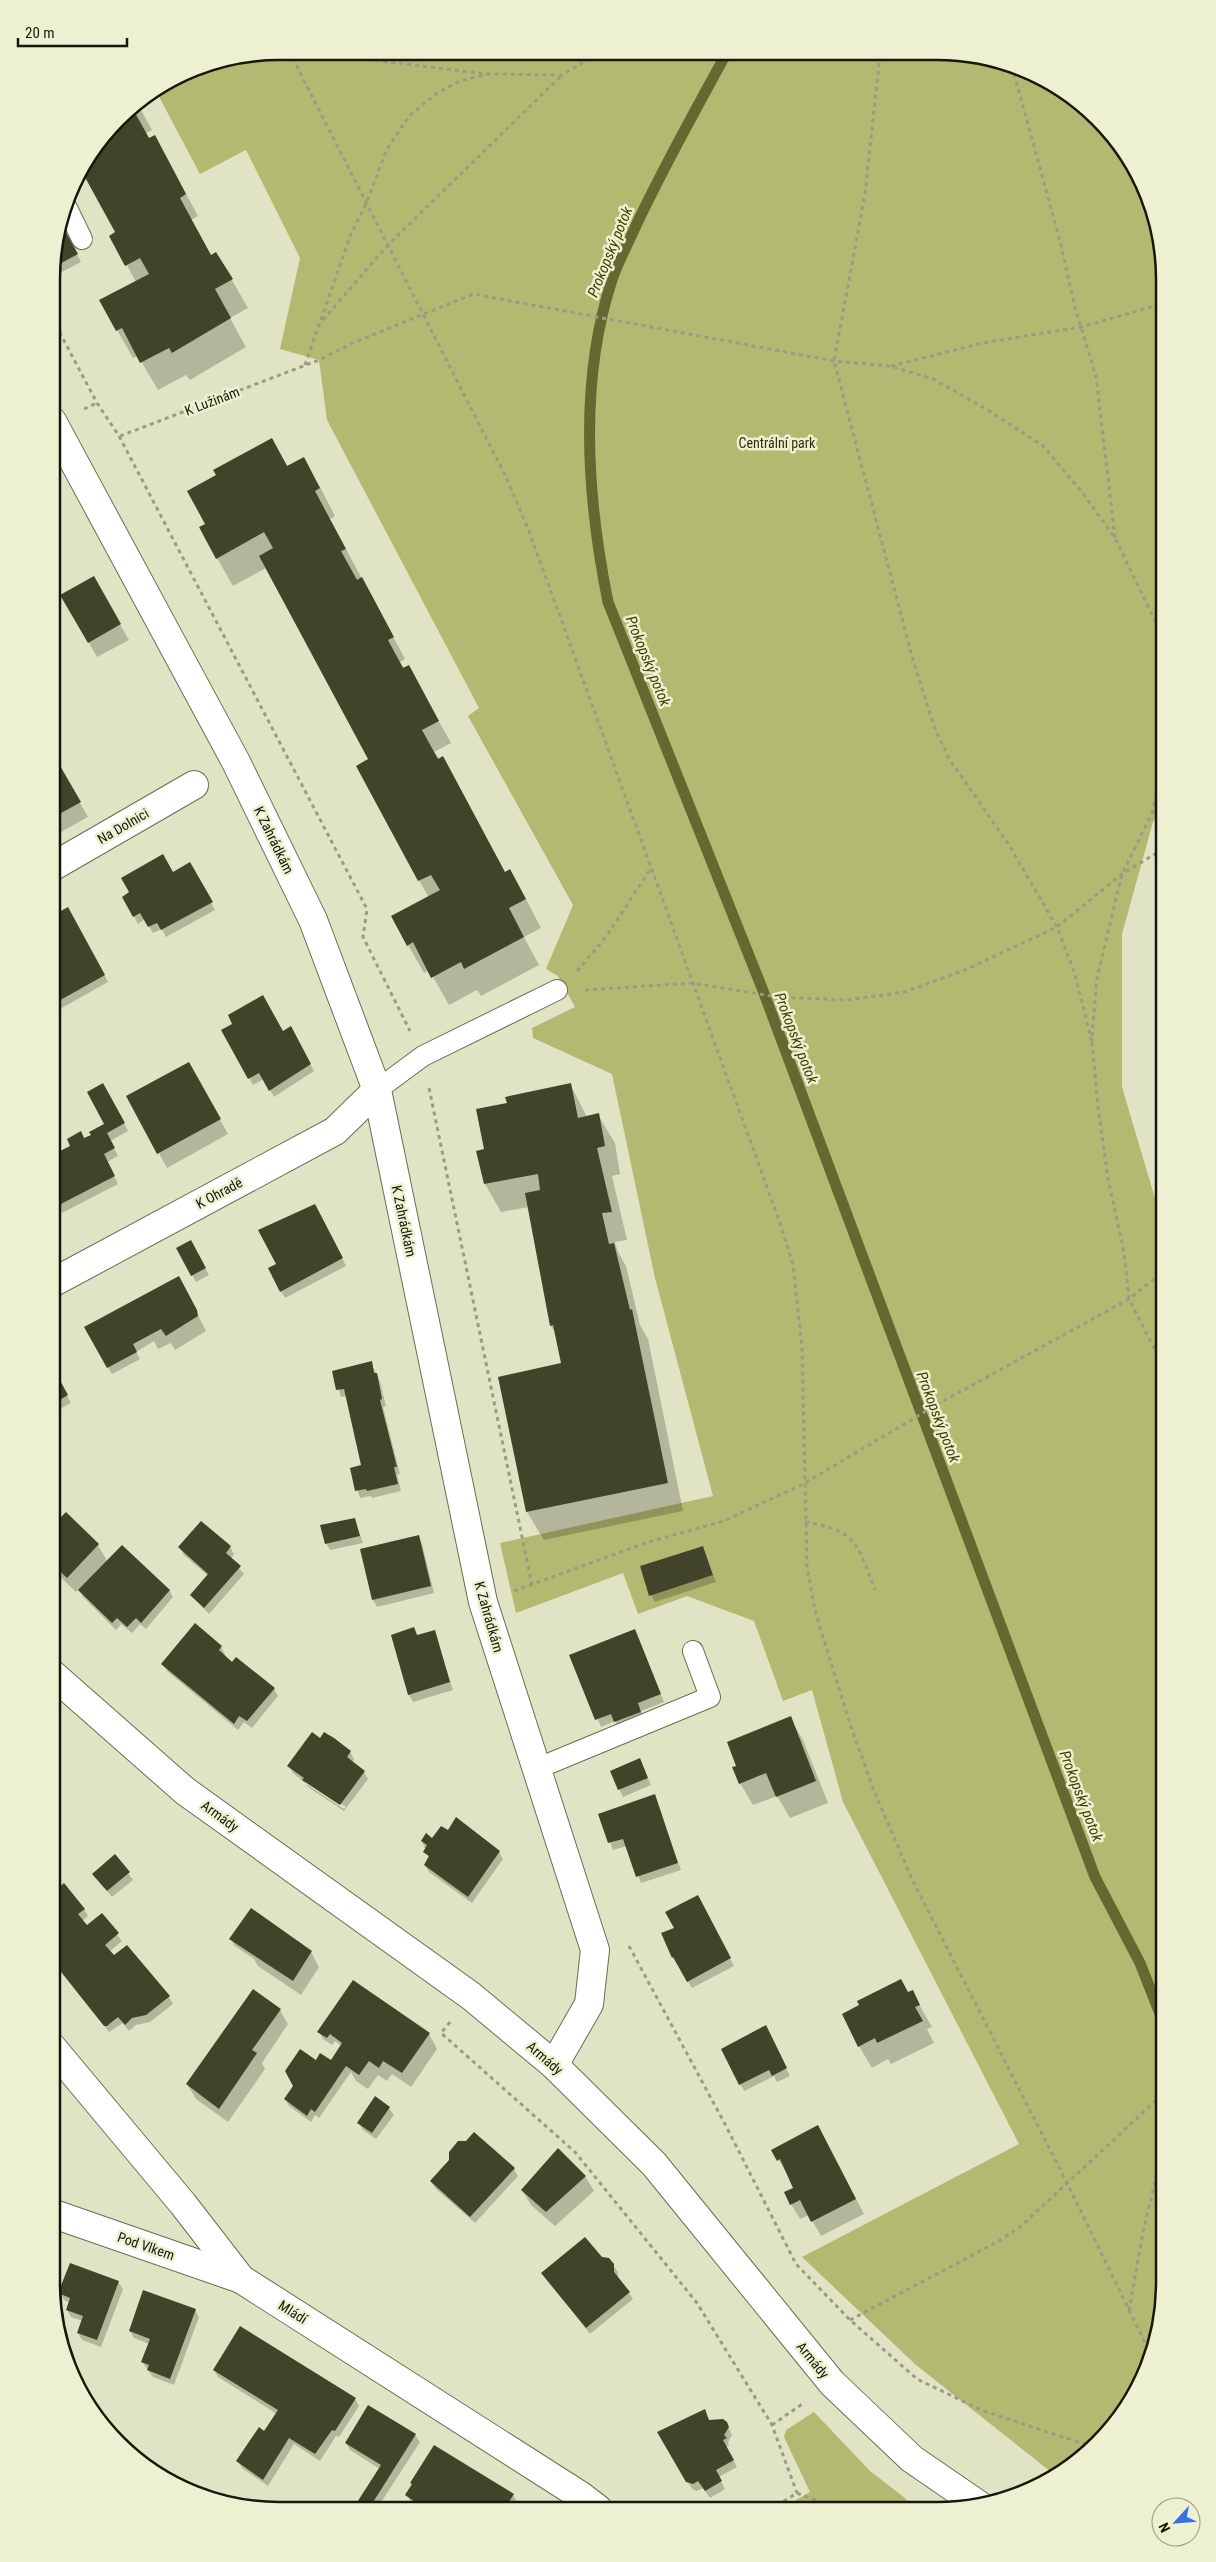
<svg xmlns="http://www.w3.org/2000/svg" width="1216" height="2562" viewBox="0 0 1216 2562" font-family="'Roboto Condensed',sans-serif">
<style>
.green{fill:#b4b971;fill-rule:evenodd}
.shadow{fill:#0003}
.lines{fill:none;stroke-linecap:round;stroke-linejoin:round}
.stream{stroke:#656830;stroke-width:11}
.building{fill:#424429}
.lane-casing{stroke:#6b6d51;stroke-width:22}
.street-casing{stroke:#6b6d51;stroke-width:30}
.secondary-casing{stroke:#6b6d51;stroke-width:30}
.path{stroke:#9a9c83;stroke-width:3;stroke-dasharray:4 4;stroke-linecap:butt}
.lane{stroke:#fff;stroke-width:20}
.street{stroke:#fff;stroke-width:28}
.secondary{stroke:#fff;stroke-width:28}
.labels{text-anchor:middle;stroke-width:5;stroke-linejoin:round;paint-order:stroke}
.street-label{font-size:14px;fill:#17170c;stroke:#eef1d1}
.park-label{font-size:14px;fill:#2c2e0c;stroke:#eef1d1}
.water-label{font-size:15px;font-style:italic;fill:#3c3e00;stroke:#eef1d1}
.rim{fill:none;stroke:#17170c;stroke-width:2.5}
</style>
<rect width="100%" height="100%" fill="#e1e4c4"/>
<g class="green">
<path d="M279 51 981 56 1038 75 1087 108 1126 153 1157 220 1165 279V804L1153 822 1122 934V1087L1165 1232 1164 2298 1147 2370 1108 2433 1063 2472 1056 2476 916 2365 802 2257 1019 2144 843 1802 812 1690 783 1701 754 1621 687 1596 638 1614 623 1573 516 1613 500 1543 713 1496 655 1278 612 1074 533 1038 532 1028 575 1007 558 976 546 969 573 905 468 716 479 708 327 420 319 360 280 349 300 258 246 150 200 174 156 91 192 68ZM703 1546 713 1575 650 1595 640 1566Z"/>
<polygon points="814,2412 870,2471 905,2498 912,2511 779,2510 810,2492 784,2437 786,2430"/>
</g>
<g class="shadow">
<polygon points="137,103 152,130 146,133 149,139 167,158 198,216 191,220 211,256 232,280 248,308 230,318 246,347 190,380 186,375 158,390 138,356 133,358 117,330 136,282 111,236 117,233 82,169 129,108"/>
<polygon points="62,226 81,262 52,277 52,264"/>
<polygon points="272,439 288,467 303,459 320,487 335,516 330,519 405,659 400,662 421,689 451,743 434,752 455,779 370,760 266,568 233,586 217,558 207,525 218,476"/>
<polygon points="93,578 129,640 97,657 62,596"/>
<polygon points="59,766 88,817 52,837 52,770"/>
<polygon points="404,853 505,873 526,899 541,928 524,937 539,965 481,996 477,990 449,1005 429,970 424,973 408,945 429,898"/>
<polygon points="190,864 215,910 166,937 162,929 153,933 145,919 138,924 124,897"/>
<polygon points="68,909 108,982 60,1009 52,995 52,918"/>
<polygon points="290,1028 314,1071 274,1097 264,1079 253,1085 223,1030 282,1032"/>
<polygon points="188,1063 228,1134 167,1168 128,1097"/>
<polygon points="570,1084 587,1117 598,1115 615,1143 620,1174 612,1176 627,1240 615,1242 618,1252 626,1266 640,1325 648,1339 683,1511 544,1540 527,1512 562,1364 556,1334 551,1326 529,1207 501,1212 485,1184 486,1150 508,1104"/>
<polygon points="103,1085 128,1131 110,1141 118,1156 107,1162 118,1184 62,1213 52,1192 52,1157 92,1135 106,1125"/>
<polygon points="318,1212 346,1266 285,1298 281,1291 278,1264"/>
<polygon points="191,1241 209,1275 196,1282 177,1248"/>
<polygon points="187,1293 206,1331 175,1350 171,1343 158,1349 154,1341 136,1352 140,1359 112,1374 85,1328"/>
<polygon points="371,1363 380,1381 386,1406 383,1407 400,1474 397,1475 401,1491 372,1498 371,1496 360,1498 351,1469 363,1466 347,1396 341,1397 333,1372"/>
<polygon points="51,1366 71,1403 51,1414"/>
<polygon points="66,1513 98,1545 107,1561 169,1590 173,1597 146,1629 140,1624 132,1633 121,1624 116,1630 83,1597 79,1589 76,1592 51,1568 51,1528"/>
<polygon points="354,1519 363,1543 330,1550 326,1543"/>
<polygon points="201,1523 230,1547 234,1554 231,1559 244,1574 209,1614 191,1595 208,1576 184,1555 180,1548"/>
<polygon points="418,1537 422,1544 434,1593 377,1607 373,1600"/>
<polygon points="702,1547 716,1582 655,1602 651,1595"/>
<polygon points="414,1629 418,1636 434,1631 453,1690 413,1702 409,1695 393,1635"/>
<polygon points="638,1638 664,1702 641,1711 644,1719 619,1729 615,1721 601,1727 571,1656"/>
<polygon points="221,1647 225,1654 224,1656 274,1689 278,1696 252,1728 244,1722 238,1730 167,1671 163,1664"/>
<polygon points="790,1718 803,1740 828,1803 790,1818 777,1796 753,1805 740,1783 737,1766"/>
<polygon points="325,1734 350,1752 354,1759 352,1763 364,1772 368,1779 344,1811 308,1787 306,1784 344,1809 346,1807 305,1780 305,1783 293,1773 289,1766"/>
<polygon points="643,1767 651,1785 623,1797 611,1772"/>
<polygon points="654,1796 681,1870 641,1883 627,1846 613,1850 600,1815"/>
<polygon points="448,1832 499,1852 503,1859 472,1903 429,1872 425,1865 429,1859 422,1841 433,1839"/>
<polygon points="115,1855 133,1880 112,1897 94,1874"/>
<polygon points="51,1885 84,1909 88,1916 82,1921 87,1926 101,1914 122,1941 109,1952 169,1997 173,2004 150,2022 136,2025 129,2031 123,2023 109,2032 51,1960"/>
<polygon points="702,1903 734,1966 692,1988 673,1957 663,1934 676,1929"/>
<polygon points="231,1939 311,1952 319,1967 301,1995 258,1966 254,1959 235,1946"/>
<polygon points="912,1992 932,2027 927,2029 934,2043 891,2064 888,2059 872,2068 859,2046"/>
<polygon points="280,2010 288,2024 262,2063 265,2069 228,2122 196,2099 187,2084"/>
<polygon points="319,2032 429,2034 437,2049 411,2087 392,2074 387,2081 378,2075 368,2089 356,2081 351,2072 319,2118 315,2115 311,2122 289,2106 285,2099 316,2062 331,2062 342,2046 335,2041 332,2045 323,2039"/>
<polygon points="769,2034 790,2076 777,2082 774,2076 744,2091 722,2049"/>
<polygon points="389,2108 394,2115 376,2139 363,2130 359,2123"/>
<polygon points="474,2133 514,2169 518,2176 475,2223 435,2188 431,2181"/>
<polygon points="826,2141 864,2214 821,2236 809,2215 800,2219 791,2204 786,2193 795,2188 773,2150"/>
<polygon points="585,2176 594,2191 555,2226 531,2205 522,2190"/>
<polygon points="601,2258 613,2265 618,2272 618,2278 633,2299 590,2334 542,2273"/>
<polygon points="118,2282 123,2289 101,2347 82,2340 78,2333 83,2321 71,2317 67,2310 70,2303 64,2300 60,2293"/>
<polygon points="195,2310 199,2317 174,2385 153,2377 142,2362 149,2344 134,2338 130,2331"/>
<polygon points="214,2370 355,2399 359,2406 339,2437 336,2436 320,2461 294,2444 268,2486 242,2468 238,2461 265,2433 277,2414 218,2377"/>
<polygon points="368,2407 415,2435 420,2442 378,2507 356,2507 380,2469 350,2450 346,2443"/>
<polygon points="709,2421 726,2423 732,2435 728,2442 729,2445 726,2447 737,2467 719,2477 725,2489 710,2498 703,2488 697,2491 692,2489 659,2432"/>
<polygon points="434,2447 513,2495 517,2502 514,2508 419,2508 411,2502 407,2495"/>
</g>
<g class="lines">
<path class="stream" d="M726 54C694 113 661 171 633 232 626 248 617 264 612 280 578 383 587 498 608 602L762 988 1095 1877 1140 1963 1164 2024"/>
</g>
<g class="building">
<polygon points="137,103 140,108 134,111 149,138 155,135 186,194 180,198 211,255 216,252 233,279 215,289 231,318 172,353 169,348 140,363 122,328 116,331 99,300 149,274 140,258 125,266 109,236 115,232 81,170 129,108"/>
<polygon points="62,225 78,254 52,268 52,264"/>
<polygon points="272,438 287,466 304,457 320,488 315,491 346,549 341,551 357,580 362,577 394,637 388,640 403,668 409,665 439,721 422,730 438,759 443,756 505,872 510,869 526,899 509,908 524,937 464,969 461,962 431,978 413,942 407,946 391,916 440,890 431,875 418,881 356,766 368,759 259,556 273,548 264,532 216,559 199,527 205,524 187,491 216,475 213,470"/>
<polygon points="94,576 121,624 88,643 60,595"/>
<polygon points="59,764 81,802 52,818 52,769"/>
<polygon points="163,854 173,872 190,862 213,902 161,930 157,923 148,927 140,913 133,917 122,897 129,892 121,878"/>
<polygon points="68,907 105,975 55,1003 52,997 52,916"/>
<polygon points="263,995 283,1031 291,1026 311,1064 269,1091 259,1073 248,1079 221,1030 232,1024 228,1015"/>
<polygon points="189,1062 221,1119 157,1154 126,1096"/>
<polygon points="103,1083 125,1123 107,1133 115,1148 104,1154 115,1176 57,1206 52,1195 52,1155 70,1146 67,1139 81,1131 84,1138 91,1135 89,1132 104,1124 87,1092"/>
<polygon points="571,1083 578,1118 599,1113 605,1146 597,1148 612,1212 602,1213 609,1244 614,1243 630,1310 632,1309 668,1483 526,1512 498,1377 561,1363 553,1325 550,1326 525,1193 540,1190 538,1174 484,1184 476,1151 484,1149 476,1109 507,1103 505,1097"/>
<polygon points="315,1204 343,1258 280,1292 268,1268 276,1264 258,1230"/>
<polygon points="191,1240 206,1268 191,1276 176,1248"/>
<polygon points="179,1276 197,1310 198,1316 166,1336 161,1329 133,1344 137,1352 107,1368 84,1327"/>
<polygon points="372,1361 374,1373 377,1373 382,1399 380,1400 397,1467 394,1467 398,1484 367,1491 366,1489 355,1491 350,1468 361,1465 344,1389 336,1390 332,1371"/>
<polygon points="51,1364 68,1395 51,1405"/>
<polygon points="66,1512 99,1544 67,1578 51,1563 51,1527"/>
<polygon points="355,1518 360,1536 325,1544 320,1525"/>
<polygon points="201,1521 231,1546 226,1553 241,1566 204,1608 190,1595 208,1574 178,1547"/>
<polygon points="419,1535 431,1586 372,1600 360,1549"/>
<polygon points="122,1545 170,1590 141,1623 136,1618 127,1627 117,1618 112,1623 78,1590"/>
<polygon points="703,1546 713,1575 649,1596 640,1566"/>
<polygon points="195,1623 222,1646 219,1650 232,1662 236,1657 275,1688 247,1721 239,1716 234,1724 161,1664"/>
<polygon points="414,1627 417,1635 435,1630 450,1682 408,1695 391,1635"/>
<polygon points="635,1629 661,1694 638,1703 641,1712 614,1722 611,1714 595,1720 569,1655"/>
<polygon points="791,1716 816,1781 776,1797 766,1773 739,1784 732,1767 736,1766 727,1742"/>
<polygon points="312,1732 320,1738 324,1732 334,1738 351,1751 347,1757 365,1771 340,1805 302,1780 304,1778 287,1766"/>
<polygon points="640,1758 648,1778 618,1790 610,1771"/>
<polygon points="655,1794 678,1863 636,1877 623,1839 608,1843 598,1814"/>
<polygon points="456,1817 500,1851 468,1897 424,1865 429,1856 423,1852 427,1845 421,1841 426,1833 432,1838 441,1826 448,1830"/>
<polygon points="115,1854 130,1872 107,1891 92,1874"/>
<polygon points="51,1883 57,1889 64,1883 85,1909 78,1914 87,1925 102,1913 119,1933 105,1945 114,1955 127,1945 170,1996 146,2015 132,2018 125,2025 118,2017 107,2026 104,2026 51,1959"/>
<polygon points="698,1895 731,1958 687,1982 673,1957 672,1958 661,1933 674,1928 665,1912"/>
<polygon points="251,1908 312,1951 293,1981 229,1939"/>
<polygon points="901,1979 908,1992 913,1990 920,2005 915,2007 923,2021 877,2043 875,2038 858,2047 842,2014 859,2005 857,2001"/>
<polygon points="353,1980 430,2033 402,2073 383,2061 379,2068 369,2061 359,2075 346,2066 315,2112 311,2109 307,2116 284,2099 293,2086 285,2071 300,2049 316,2060 320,2053 331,2060 342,2043 330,2034 327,2038 317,2032"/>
<polygon points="253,1989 281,2009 252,2050 257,2053 219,2109 186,2084"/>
<polygon points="766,2025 787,2068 772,2076 769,2070 739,2085 721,2049"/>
<polygon points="375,2096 390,2107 372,2133 357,2123"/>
<polygon points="818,2125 856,2199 811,2222 800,2200 790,2205 784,2192 793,2188 780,2159 777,2161 771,2150"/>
<polygon points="474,2132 515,2168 470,2217 430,2181 449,2160 449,2152 458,2141 466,2141"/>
<polygon points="558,2148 586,2176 546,2212 521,2190"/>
<polygon points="585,2237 602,2257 609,2258 614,2264 614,2272 630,2292 586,2328 541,2273"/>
<polygon points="70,2263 119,2281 97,2340 77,2333 83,2316 66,2310 70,2298 58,2293"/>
<polygon points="143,2290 196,2309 170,2379 147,2370 149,2365 141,2362 150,2339 129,2331"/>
<polygon points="240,2326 356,2398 335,2431 332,2430 315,2454 289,2438 263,2480 236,2461 259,2427 264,2431 278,2410 213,2370"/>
<polygon points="368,2405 416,2434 370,2507 354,2507 381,2465 345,2443"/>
<polygon points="705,2409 709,2420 723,2419 727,2422 729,2427 724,2435 727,2438 723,2440 734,2460 716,2470 722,2481 705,2491 698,2481 693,2484 686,2482 657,2432"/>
<polygon points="434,2445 514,2494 505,2508 424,2508 405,2495 412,2484 410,2483"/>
</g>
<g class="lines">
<defs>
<g id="lane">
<polyline points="67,208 82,239"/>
<polyline points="377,1090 423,1056 557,990"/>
<polyline points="536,1769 710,1697 693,1651"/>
</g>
<g id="street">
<polyline points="52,421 236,762 313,920 377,1090 483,1602 595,1950 589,2004 554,2065"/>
<polyline points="52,867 194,785"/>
<polyline points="52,1283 335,1131 377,1090"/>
<polyline points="51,2046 183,2204 241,2279 581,2496 598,2509"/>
<polyline points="51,2213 241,2279"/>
</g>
<polyline id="secondary" points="51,1673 185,1791 471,1996 554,2065 654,2164 832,2383 912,2459 979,2505"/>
</defs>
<use href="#lane" class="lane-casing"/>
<use href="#street" class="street-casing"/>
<use href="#secondary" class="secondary-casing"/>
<g class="path">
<polyline points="289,51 506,477 529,531 780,1223 793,1264 802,1347 807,1566 815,1611 851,1727 874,1791 912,1879 1067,2183 1151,2355"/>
<polyline points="296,51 488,74 562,75 599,53"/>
<polyline points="880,55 865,194 834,361 913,660 935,729 950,760 1009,845 1057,927 1075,974 1092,1042"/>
<polyline points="1012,66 1061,245 1074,304 1096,376 1115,538"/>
<polyline points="52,318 97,403 119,436 367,909 363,937 410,1031"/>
<polyline points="323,320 387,246 562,75"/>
<polyline points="305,365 351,234 366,204 387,149 409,116 437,93 460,81 488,74"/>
<polyline points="891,366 982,343 1081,327 1165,303"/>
<polyline points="84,409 97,403"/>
<polyline points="120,436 319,360 353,343 473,294 834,361 890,366 933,379 988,410 1043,446 1082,492 1115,538 1165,641"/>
<polyline points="1152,813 1165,802"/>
<polyline points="577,971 606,937 651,868"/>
<polyline points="585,990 693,983 777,997 846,1000 905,992 967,969 1057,927 1122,874 1165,848"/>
<polyline points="1092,1036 1097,978 1122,874 1152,813 1165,758"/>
<polyline points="1092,1042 1098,1106 1108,1179 1124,1252 1129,1299 1164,1368"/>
<polyline points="429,1088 532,1585"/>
<path d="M805 1522C858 1531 857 1544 875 1590"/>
<polyline points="514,1591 648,1542 724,1521 805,1483 938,1404 1129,1299 1164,1271"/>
<polyline points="629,1946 726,2126 796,2264 850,2320 917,2379 981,2410 1093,2447"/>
<polyline points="450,2022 441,2033 575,2152 697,2303 772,2425 797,2493"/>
<polyline points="1129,2311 1143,2232 1164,2145"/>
<polyline points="850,2320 997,2242 1020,2227 1164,2093"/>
<polyline points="772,2425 805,2402"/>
<polyline points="770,2510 797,2493 840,2510"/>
</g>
<use href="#lane" class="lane"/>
<use href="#street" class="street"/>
<use href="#secondary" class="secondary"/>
</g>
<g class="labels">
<g class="street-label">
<text transform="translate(212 401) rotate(-21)" y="5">K Lužinám</text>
<text transform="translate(123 826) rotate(-30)" y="5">Na Dolnici</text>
<text transform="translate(274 840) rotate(64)" y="5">K Zahrádkám</text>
<text transform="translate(219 1193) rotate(-28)" y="5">K Ohradě</text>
<text transform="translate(404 1221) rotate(78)" y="5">K Zahrádkám</text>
<text transform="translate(489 1617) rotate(74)" y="5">K Zahrádkám</text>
<text transform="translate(220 1816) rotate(36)" y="5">Armády</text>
<text transform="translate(545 2058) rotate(41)" y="5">Armády</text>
<text transform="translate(146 2246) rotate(19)" y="5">Pod Vlkem</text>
<text transform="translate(293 2312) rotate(32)" y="5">Mládí</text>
<text transform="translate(813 2360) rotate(51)" y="5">Armády</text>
</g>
<g class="park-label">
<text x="777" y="448">Centrální park</text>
</g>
<g class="water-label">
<text transform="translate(610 252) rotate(-68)" y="5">Prokopský potok</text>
<text transform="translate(648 661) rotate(68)" y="5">Prokopský potok</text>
<text transform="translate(796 1038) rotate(69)" y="5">Prokopský potok</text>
<text transform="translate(938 1417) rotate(69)" y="5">Prokopský potok</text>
<text transform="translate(1081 1796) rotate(69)" y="5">Prokopský potok</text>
</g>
</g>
<path d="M0 0H1216V2562H0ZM279 60H937A219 219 0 0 1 1156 279V2283A219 219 0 0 1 937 2502H279A219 219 0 0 1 60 2283V279A219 219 0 0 1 279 60Z" fill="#eef1d1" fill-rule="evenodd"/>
<path class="rim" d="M279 60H937A219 219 0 0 1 1156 279V2283A219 219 0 0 1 937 2502H279A219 219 0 0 1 60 2283V279A219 219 0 0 1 279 60Z"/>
<g transform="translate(1176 2522) rotate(244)"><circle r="24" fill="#eef1d1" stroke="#989a82"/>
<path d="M0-4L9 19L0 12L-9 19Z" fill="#3872e1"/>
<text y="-8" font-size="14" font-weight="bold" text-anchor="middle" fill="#17170c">N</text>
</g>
<path d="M18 38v8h109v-8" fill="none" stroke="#17170c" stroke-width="2.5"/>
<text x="25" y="38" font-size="15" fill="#17170c" stroke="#eef1d1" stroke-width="4" paint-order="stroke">20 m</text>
</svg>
